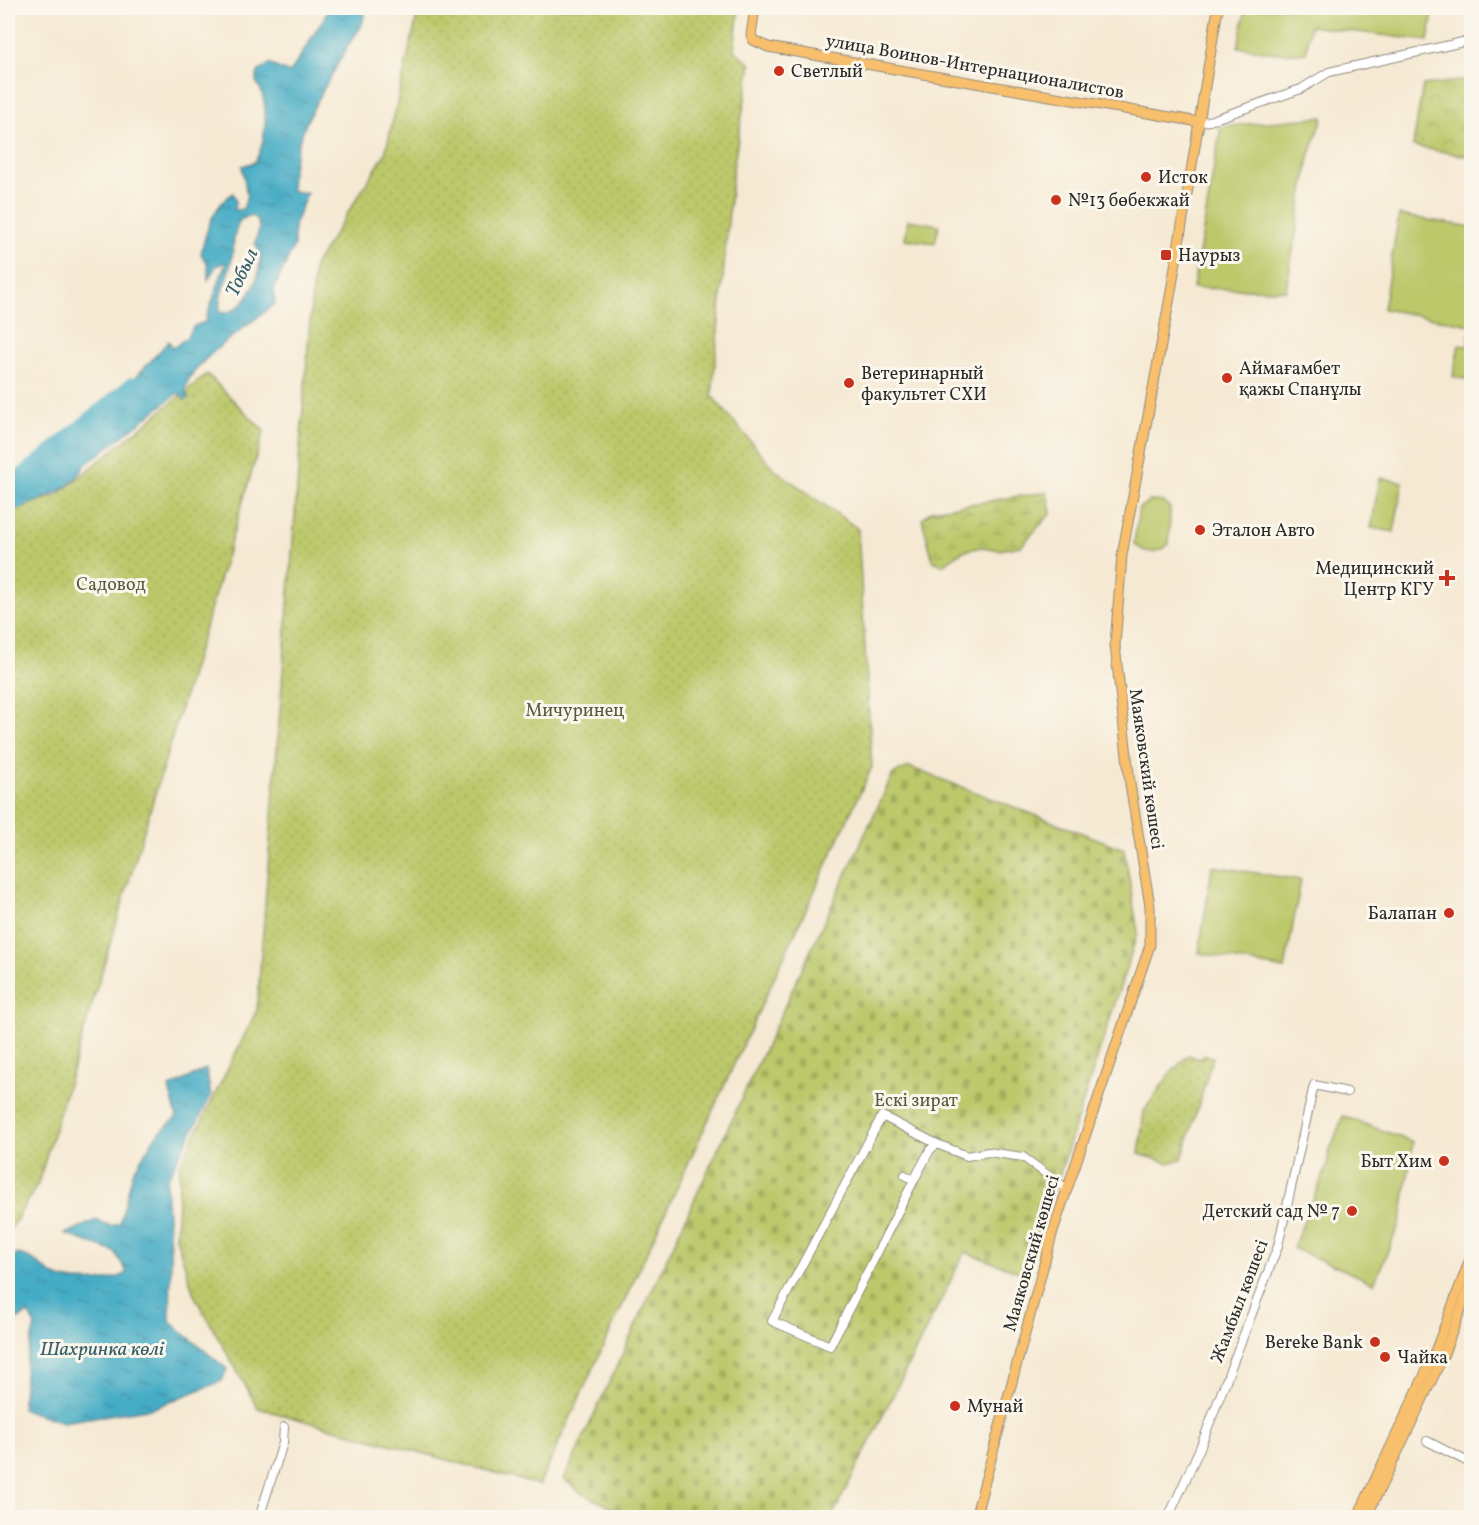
<svg xmlns="http://www.w3.org/2000/svg" width="1479" height="1525" viewBox="0 0 1479 1525" font-family="Vollkorn,serif">
<style>
.grass{fill:#bcc86a;stroke:#747a4a;stroke-width:1.5}
.wetland{fill:url(#wetland-marsh);stroke:#747a4a;stroke-width:1.5}
.cemetery{fill:url(#cemetery-stones);stroke:#747a4a;stroke-width:1.5}
.park{fill:url(#park-crowns);stroke:#747a4a;stroke-width:1.5}
.garden{fill:url(#garden-dots);stroke:#747a4a;stroke-width:1.5}
.water{fill:url(#water-ripples);stroke:#386c78;stroke-width:1.5;fill-rule:evenodd}
.lines{fill:none;stroke-linecap:round;stroke-linejoin:round}
.river{stroke:#45acc5;stroke-width:14}
.minor-casing{stroke:#908a7f;stroke-width:10}
.major-casing{stroke:#908a7f;stroke-width:11}
.minor{stroke:#fff;stroke-width:8}
.major{stroke:#f8bf6c;stroke-width:9}
.poi-dot{fill:#c8321e;stroke:#fbf7ec;stroke-width:2}
.labels{text-anchor:middle;stroke-width:6;stroke-linejoin:round;paint-order:stroke}
.street-label{font-size:18px;fill:#2b2b2b;stroke:#fbf7ec}
.poi-label{font-size:18px;fill:#2b2b2b;stroke:#fbf7ec;text-anchor:start}
.park-label{font-size:18px;fill:#565a3e;stroke:#fbf7ec}
.water-label{font-size:20px;font-style:italic;fill:#355f69;stroke:#fbf7ec}
</style>
<defs>
<pattern id="wetland-marsh" width="20" height="14" patternUnits="userSpaceOnUse" patternTransform="scale(1.5)"><rect width="20" height="14" fill="#bcc86a"/><path d="M1 5h8M5 5V1M11 12h8M15 12V8" fill="none" stroke="#a2ac5c"/></pattern>
<pattern id="cemetery-stones" width="16" height="16" patternUnits="userSpaceOnUse" patternTransform="scale(1.5)"><rect width="16" height="16" fill="#bcc86a"/><path d="M2 7V4a2 2 0 0 1 4 0v3zM10 15v-3a2 2 0 0 1 4 0v3z" fill="#a2ac5c"/></pattern>
<pattern id="park-crowns" width="20" height="18" patternUnits="userSpaceOnUse" patternTransform="scale(1.5)"><rect width="20" height="18" fill="#bcc86a"/><path d="M2 6a3 3 0 1 1 6 0M12 15a3 3 0 1 1 6 0" fill="none" stroke="#a2ac5c"/></pattern>
<pattern id="garden-dots" width="8" height="8" patternUnits="userSpaceOnUse" patternTransform="scale(1.5)"><rect width="8" height="8" fill="#bcc86a"/><path d="M2 2h.1M6 6h.1" fill="none" stroke="#a2ac5c" stroke-width="1.8" stroke-linecap="round"/></pattern>
<pattern id="water-ripples" width="26" height="14" patternUnits="userSpaceOnUse" patternTransform="scale(1.5)"><rect width="26" height="14" fill="#45acc5"/><path d="M2 4q2-2 4 0t4 0M15 11q2-2 4 0t4 0" fill="none" stroke="#3a8ca0"/></pattern>
</defs>
<rect width="100%" height="100%" fill="#fbf7ec"/>
<filter id="ink" filterUnits="userSpaceOnUse"><feTurbulence type="fractalNoise" baseFrequency=".0167" numOctaves="2"/><feDisplacementMap in="SourceGraphic" scale="12" xChannelSelector="R" yChannelSelector="G"/><feConvolveMatrix kernelMatrix="1 2 1 2 8 2 1 2 1" color-interpolation-filters="sRGB"/></filter>
<filter id="wash" filterUnits="userSpaceOnUse"><feTurbulence type="fractalNoise" baseFrequency=".008" numOctaves="4" result="noise"/><feDisplacementMap in="SourceGraphic" scale="24" xChannelSelector="R" yChannelSelector="G"/><feGaussianBlur stdDeviation="1.35" result="paint"/><feColorMatrix in="noise" values="0 0 0 0 0 0 0 0 0 0 0 0 0 0 0 0 0 1.4 0 .05"/><feComposite in="paint" operator="in"/></filter>
<g filter="url(#wash)">
<rect width="100%" height="100%" fill="#f5e9d3"/>
<g class="grass">
<polygon points="1246,8 1434,8 1428,41 1310,26 1306,53 1276,53 1238,47"/>
<polygon points="1323,117 1309,157 1286,290 1193,288 1221,127"/>
<polygon points="1399,215 1471,227 1471,325 1383,309"/>
<polygon points="908,220 939,225 935,243 905,239"/>
<polygon points="1471,329 1471,380 1453,377 1459,345 1468,346"/>
<polygon points="1380,478 1403,482 1394,532 1371,528"/>
<path d="M1150 501 1164 502 1170 508 1169 544C1159 554 1144 555 1134 543L1139 508Z"/>
<polygon points="1212,866 1301,880 1285,969 1199,953"/>
<polygon points="1343,1116 1413,1142 1401,1220 1374,1283 1293,1248 1327,1166 1329,1153"/>
</g>
<polygon class="wetland" points="1047,492 1051,513 1021,546 999,550 982,547 963,551 943,565 933,561 922,519 932,510"/>
<polygon class="cemetery" points="909,767 1124,849 1138,932 1027,1275 965,1252 832,1517 632,1517 581,1493 564,1479 893,774"/>
<polygon class="park" points="1471,80 1471,157 1413,146 1423,85"/>
<g class="garden">
<polygon points="419,8 739,8 734,50 751,64 733,168 712,396 774,469 858,529 872,767 539,1485 258,1408 194,1295 176,1237 180,1165 257,1010 314,266 385,154"/>
<polygon points="207,374 264,431 38,1184 8,1233 8,509 56,496"/>
<polygon points="1188,1055 1200,1059 1205,1055 1213,1057 1182,1159 1169,1163 1139,1154 1144,1111 1169,1075"/>
</g>
<g class="water">
<path d="M330 8H367C364 13 364 19 362 25 359 31 353 37 349 44 323 93 291 133 291 191L307 193 294 226V246L274 289 275 304C255 320 192 362 186 386 184 391 187 394 189 398L185 400 178 393 85 465C72 493 33 502 8 513V479L24 470 99 417 169 341 173 348 186 338 194 326 205 322 226 262 216 266 208 280V265L201 254C206 231 212 207 233 193L236 201 234 210 243 209 247 196 242 166 255 162C267 141 270 101 256 81L258 72 269 64 290 73ZM251 215 258 221 259 230 255 243C270 264 248 315 220 313 217 294 230 276 232 257 234 241 233 235 240 220Z"/>
<path d="M206 1069 211 1096 166 1181 171 1265 170 1322 227 1369 222 1381 154 1408 63 1422 22 1409 26 1361 35 1326 28 1313 15 1321 8 1354V1263L16 1254C36 1257 37 1265 53 1275 68 1284 113 1284 127 1272L115 1252 65 1234 96 1220 111 1226 120 1223 133 1172 155 1137 177 1117 169 1088Z"/>
</g>
<g class="lines">
<polyline class="river" points="8,487 132,384"/>
</g>
</g>
<g filter="url(#ink)">
<g class="lines">
<defs>
<g id="minor">
<polyline points="1199,122 1209,121 1301,89 1329,72 1472,40"/>
<polyline points="905,1175 914,1180 930,1150 937,1144 967,1156 988,1152 1023,1157 1067,1189"/>
<polyline points="914,1180 830,1346 772,1321 882,1116 937,1144"/>
<polyline points="1427,1441 1472,1464"/>
<polyline points="259,1518 283,1443 284,1427"/>
<polyline points="1168,1518 1200,1448 1278,1246 1314,1085 1347,1092"/>
<polyline points="1468,1518 1472,1511"/>
</g>
<g id="major">
<polyline points="755,8 751,35 753,40 768,47 1199,122"/>
<polyline points="975,1518 1053,1231 1150,945 1150,906 1130,784 1115,645 1122,555 1170,297 1218,8"/>
<polyline points="1357,1518 1433,1357 1472,1254"/>
<polyline points="1366,1518 1441,1361 1472,1280"/>
</g>
</defs>
<use href="#minor" class="minor-casing"/>
<use href="#major" class="major-casing"/>
<use href="#minor" class="minor"/>
<use href="#major" class="major"/>
</g>
</g>
<g class="poi-dot">
<circle cx="779" cy="71" r="6"/>
<circle cx="1146" cy="177" r="6"/>
<circle cx="1056" cy="200" r="6"/>
<rect x="1160" y="249" width="12" height="12" rx="3"/>
<circle cx="1227" cy="378" r="6"/>
<circle cx="849" cy="383" r="6"/>
<circle cx="1200" cy="530" r="6"/>
<path d="M1444 569h6v6h6v6h-6v6h-6v-6h-6v-6h6z"/>
<circle cx="1449" cy="913" r="6"/>
<circle cx="1444" cy="1161" r="6"/>
<circle cx="1352" cy="1211" r="6"/>
<circle cx="1375" cy="1342" r="6"/>
<circle cx="1385" cy="1357" r="6"/>
<circle cx="955" cy="1406" r="6"/>
</g>
<g class="labels">
<g class="street-label">
<text transform="translate(975 66) rotate(10)" y="6">улица Воинов-Интернационалистов</text>
<text transform="translate(1147 769) rotate(82)" y="6">Маяковский көшесі</text>
<text transform="translate(1031 1253) rotate(-74)" y="6">Маяковский көшесі</text>
<text transform="translate(1239 1301) rotate(-69)" y="6">Жамбыл көшесі</text>
</g>
<g class="poi-label">
<text x="791" y="77">Светлый</text>
<text x="1158" y="183">Исток</text>
<text x="1068" y="206">№13 бөбекжай</text>
<text x="1178" y="261">Наурыз</text>
<text x="1239" y="374">Аймағамбет<tspan x="1239" dy="21">қажы Спанұлы</tspan></text>
<text x="861" y="379">Ветеринарный<tspan x="861" dy="21">факультет СХИ</tspan></text>
<text x="1212" y="536">Эталон Авто</text>
<text x="1434" y="574" text-anchor="end">Медицинский<tspan x="1434" dy="21">Центр КГУ</tspan></text>
<text x="1437" y="919" text-anchor="end">Балапан</text>
<text x="1432" y="1167" text-anchor="end">Быт Хим</text>
<text x="1340" y="1217" text-anchor="end">Детский сад № 7</text>
<text x="1363" y="1348" text-anchor="end">Bereke Bank</text>
<text x="1397" y="1363">Чайка</text>
<text x="967" y="1412">Мунай</text>
</g>
<g class="park-label">
<text x="111" y="590">Садовод</text>
<text x="575" y="716">Мичуринец</text>
<text x="916" y="1106">Ескі зират</text>
</g>
<g class="water-label">
<text transform="translate(241 272) rotate(-65)" y="7">Тобыл</text>
<text x="102" y="1355">Шахринка көлі</text>
</g>
</g>
<rect width="1479" height="1525" fill="none" stroke="#fbf7ec" stroke-width="30"/>
</svg>
